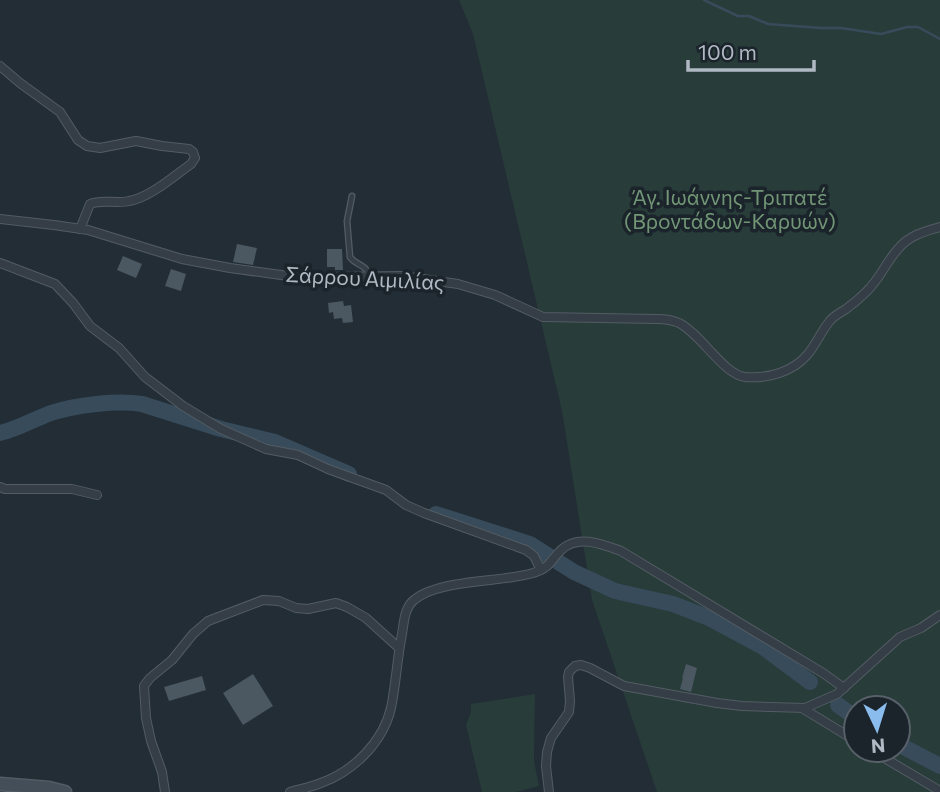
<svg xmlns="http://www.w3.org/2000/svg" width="940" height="792" viewBox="0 0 940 792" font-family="Commissioner,sans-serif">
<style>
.green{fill:#283c3a;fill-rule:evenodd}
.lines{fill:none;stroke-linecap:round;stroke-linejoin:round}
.stream{stroke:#374b5b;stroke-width:2.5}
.river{stroke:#374b5b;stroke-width:16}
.building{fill:#4b5761}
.service-casing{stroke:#535c64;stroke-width:7}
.minor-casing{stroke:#535c64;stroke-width:10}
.secondary-casing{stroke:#535c64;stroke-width:15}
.service{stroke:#353e46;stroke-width:4.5}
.minor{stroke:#353e46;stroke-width:8}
.secondary{stroke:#444e59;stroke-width:12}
.labels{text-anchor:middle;stroke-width:7;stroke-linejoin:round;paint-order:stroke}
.park-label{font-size:21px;fill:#719675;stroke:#1b232b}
.street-label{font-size:21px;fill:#b0b9c3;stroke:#1b232b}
</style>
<rect width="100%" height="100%" fill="#222d35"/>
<g class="green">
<path d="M459 0H940V792H657L592 600 562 411 473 34ZM856 708H898V750H856Z"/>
<polygon points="535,694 534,761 539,786 516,792 482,792 466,725 471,712 471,704"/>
</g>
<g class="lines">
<polyline class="stream" points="704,0 738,16 749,16 768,24 821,28 841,28 881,34 907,27 918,27 940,39"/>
<g class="river">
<path d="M0 433C18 429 34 419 51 413 76 405 116 400 142 404L221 429 275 442 349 474"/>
<polyline points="436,514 530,544 574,572 615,591 673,604 709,618 763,647 810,682"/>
<polyline points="838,705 856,718"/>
<polyline points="898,744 940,766"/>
</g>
</g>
<g class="building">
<polygon points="237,244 257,248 253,265 233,262"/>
<polygon points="327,249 342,249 343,270 335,270 335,267 327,267"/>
<polygon points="123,256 142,264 136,278 117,270"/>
<polygon points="171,269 186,274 181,291 165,286"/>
<polygon points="343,301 344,306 351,305 353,322 343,323 342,318 334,319 333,312 329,313 328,303"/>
<polygon points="686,664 697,668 691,692 680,689 683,678 682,678"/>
<polygon points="253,674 273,706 243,725 223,693"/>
<polygon points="202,676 206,690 169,701 164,687"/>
</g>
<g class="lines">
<defs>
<path id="service" d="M352 196 347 221 350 257C356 266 365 263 370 276"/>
<g id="minor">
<path d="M0 66 20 83 60 112 78 140 87 146 100 148 136 141 162 146 189 149 193 152 195 158 191 164C174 176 149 198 129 201 116 204 102 199 90 204L80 229"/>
<path d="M0 219 54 225 88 230 182 259 230 268 288 276 326 277 402 276 458 284 495 295 543 317 658 319C665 319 672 320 679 323 701 334 723 374 745 377 768 379 793 372 808 354 816 344 821 332 829 322 833 316 840 313 846 309 853 304 860 298 866 292 880 279 886 262 898 249 908 236 925 231 940 227"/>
<polyline points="0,263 55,284 73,303 90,326 119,348 145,377 183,406 221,429 266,449 298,455 328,469 386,490 406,505 424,513 526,550 534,556 541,570"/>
<polyline points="0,487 5,489 72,489 97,495"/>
<polyline points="802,708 856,741"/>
<polyline points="871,750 940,791"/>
<polyline points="165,792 162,772 151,741 146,718 144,686 150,678 172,660 193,634 208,621 263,600 279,601 296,608 308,609 336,603 347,607 366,618 399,648"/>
<path d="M290 792C301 789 311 787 321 783 354 771 383 742 391 708 396 684 397 659 402 634 404 623 404 608 414 600 439 579 500 583 533 573 551 567 549 562 561 550 578 534 602 544 621 551L823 673 844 688"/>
<polyline points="549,792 546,766 547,752 551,738 569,712 570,701 568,677 569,672 575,666 581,665 590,668 624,686 717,703 742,706 805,708 837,694 900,637 921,628 940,615"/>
</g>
<polyline id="secondary" points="0,784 49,788 65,792"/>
</defs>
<use href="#service" class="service-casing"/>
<use href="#minor" class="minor-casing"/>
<use href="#secondary" class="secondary-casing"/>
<use href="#service" class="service"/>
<use href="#minor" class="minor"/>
<use href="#secondary" class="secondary"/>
</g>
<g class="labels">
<g class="park-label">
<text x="730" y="205">Άγ. Ιωάννης-Τριπατέ<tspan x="730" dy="24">(Βροντάδων-Καρυών)</tspan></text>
</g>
<g class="street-label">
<text transform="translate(365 279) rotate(3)" y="7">Σάρρου Αιμιλίας</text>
</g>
</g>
<g transform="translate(877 729) rotate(176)"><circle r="33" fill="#1b232b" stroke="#575f68" stroke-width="2"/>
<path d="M0-5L12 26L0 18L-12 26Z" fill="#8abced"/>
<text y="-10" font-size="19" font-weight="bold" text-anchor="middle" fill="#b0b9c3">N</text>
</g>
<path d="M688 60v10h126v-10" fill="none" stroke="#b0b9c3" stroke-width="3.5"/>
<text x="698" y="60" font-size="21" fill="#b0b9c3" stroke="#1b232b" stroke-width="5" paint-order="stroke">100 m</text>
</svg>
